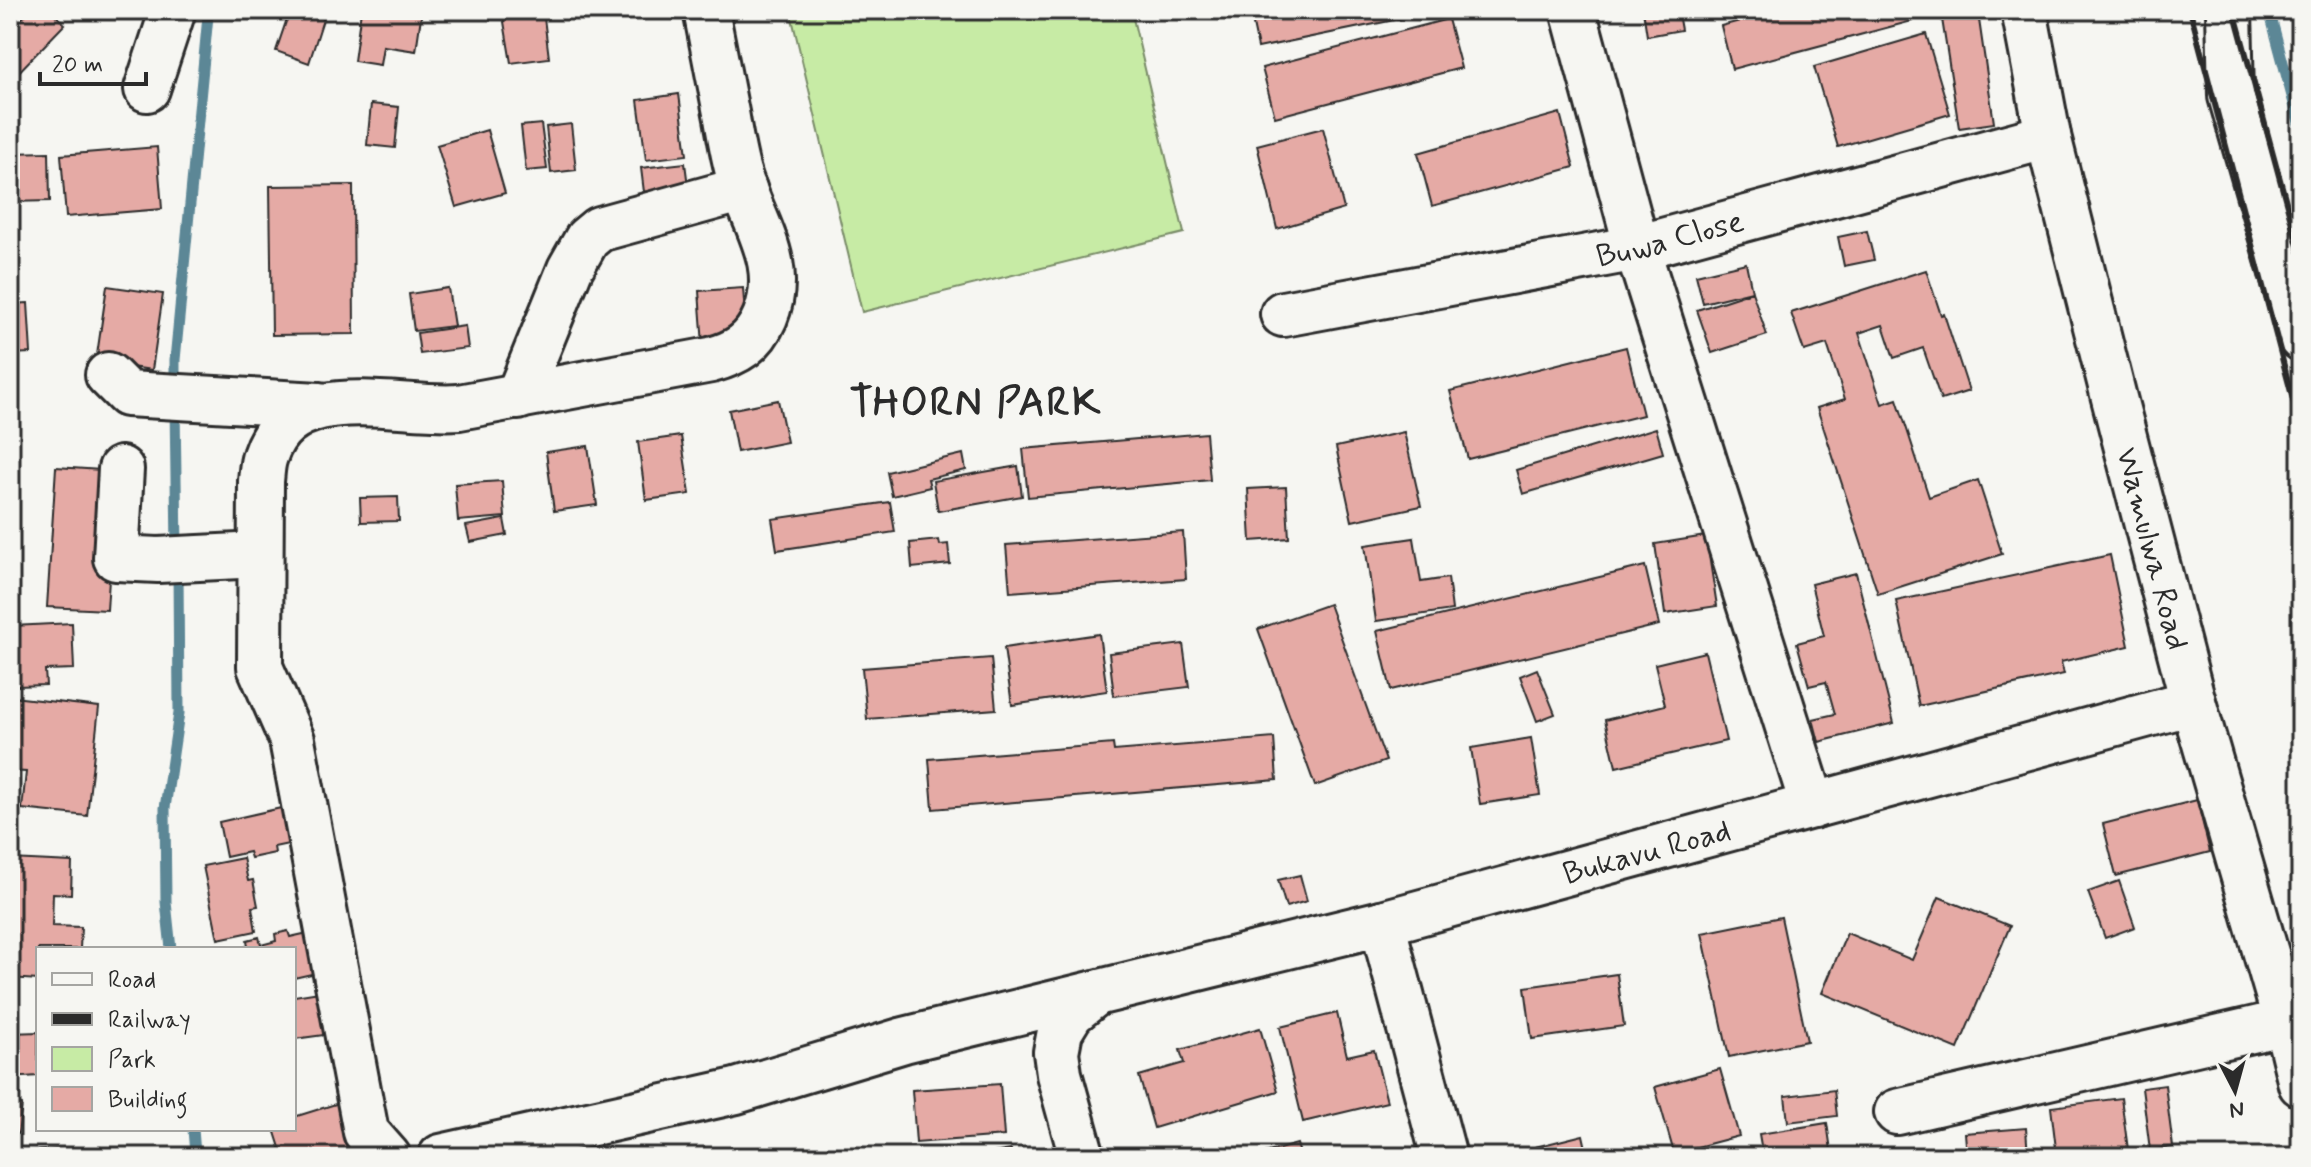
<svg xmlns="http://www.w3.org/2000/svg" width="2311" height="1167" viewBox="0 0 2311 1167" font-family="Mynerve,sans-serif">
<style>
.green{fill:#c7eba5;stroke:#798b68;stroke-width:2}
.lines{fill:none;stroke-linecap:round;stroke-linejoin:round}
.stream{stroke:#5c8796;stroke-width:11}
.building{fill:#e5aaa5;stroke:#2b2b2b;stroke-width:2}
.minor-casing{stroke:#2b2b2b;stroke-width:50}
.minor{stroke:#f6f6f2;stroke-width:44}
.rail{stroke:#2b2b2b;stroke-width:6}
.labels{text-anchor:middle;stroke-width:6;stroke-linejoin:round;paint-order:stroke}
.street-label{font-size:32px;fill:#2b2b2b;stroke:#f6f6f2}
.district-label{font-size:40px;font-weight:bold;letter-spacing:2px;fill:#2b2b2b;stroke:#f6f6f2}
</style>
<rect width="100%" height="100%" fill="#f6f6f2"/>
<filter id="ink" filterUnits="userSpaceOnUse"><feTurbulence type="fractalNoise" baseFrequency=".0125" numOctaves="2"/><feDisplacementMap in="SourceGraphic" scale="16" xChannelSelector="R" yChannelSelector="G"/><feConvolveMatrix kernelMatrix="1 2 1 2 8 2 1 2 1" color-interpolation-filters="sRGB"/></filter>
<g filter="url(#ink)">
<polygon class="green" points="790,10 1131,10 1184,233 862,312"/>
<g class="lines">
<g class="stream">
<polyline points="2269,10 2301,130"/>
<polyline points="175,387 175,360 208,16 211,10"/>
<polyline points="175,405 177,551"/>
<polyline points="171,949 166,902 165,808 179,713 178,569"/>
<polyline points="193,1129 195,1154 198,1157"/>
</g>
</g>
<g class="building">
<polygon points="30,10 50,10 65,24 10,81 10,31"/>
<polygon points="290,10 326,10 309,63 276,51"/>
<polygon points="361,10 422,10 416,51 383,46 380,65 354,61"/>
<polygon points="502,10 543,10 549,58 511,63"/>
<polygon points="610,10 659,10 659,13 610,17"/>
<polygon points="1250,10 1443,10 1258,48"/>
<polygon points="1643,10 1730,10 1730,11 1679,19 1681,30 1647,36"/>
<polygon points="1782,10 1909,10 1912,21 1732,69 1721,26"/>
<polygon points="1978,13 1994,123 1959,128 1942,19"/>
<polygon points="1448,19 1461,68 1275,117 1262,68"/>
<polygon points="1926,34 1950,114 1838,147 1814,67"/>
<polygon points="679,94 687,155 646,160 638,100"/>
<polygon points="371,104 399,107 395,148 367,145"/>
<polygon points="1560,113 1574,167 1432,206 1418,153"/>
<polygon points="541,124 547,169 526,171 521,126"/>
<polygon points="571,124 576,170 551,173 546,127"/>
<polygon points="1323,128 1344,209 1277,229 1257,145"/>
<polygon points="487,130 505,193 456,207 437,145"/>
<polygon points="157,147 162,209 66,217 61,155"/>
<polygon points="49,152 50,201 10,202 10,153"/>
<polygon points="685,163 688,186 644,192 641,168"/>
<polygon points="353,185 354,334 272,335 270,186"/>
<polygon points="1867,231 1874,260 1844,266 1838,237"/>
<polygon points="1746,263 1752,291 1703,303 1696,275"/>
<polygon points="1926,270 1941,315 1944,314 1969,391 1941,400 1923,348 1894,358 1883,325 1859,333 1882,404 1897,399 1929,497 1978,480 2002,554 1878,594 1817,408 1845,399 1827,344 1804,351 1791,313"/>
<polygon points="107,286 163,294 152,370 96,362"/>
<polygon points="448,288 454,326 414,331 409,294"/>
<polygon points="743,288 747,343 703,345 699,291"/>
<polygon points="1752,292 1767,335 1712,353 1697,310"/>
<polygon points="28,303 31,353 10,354 10,304"/>
<polygon points="465,326 468,348 420,354 417,333"/>
<polygon points="1626,347 1643,415 1468,459 1450,391"/>
<polygon points="778,400 787,442 737,452 729,410"/>
<polygon points="1656,428 1663,453 1523,494 1516,470"/>
<polygon points="1404,432 1421,506 1352,521 1336,447"/>
<polygon points="1206,433 1210,480 1028,497 1023,449"/>
<polygon points="681,436 690,494 646,500 638,442"/>
<polygon points="588,446 597,505 554,511 546,452"/>
<polygon points="963,454 966,470 928,479 930,487 892,496 887,472"/>
<polygon points="1018,466 1022,496 938,511 933,481"/>
<polygon points="56,467 116,471 107,610 47,607"/>
<polygon points="502,481 505,517 458,521 455,484"/>
<polygon points="1286,487 1289,538 1251,541 1248,489"/>
<polygon points="398,497 399,521 361,522 360,498"/>
<polygon points="890,502 895,532 777,550 772,519"/>
<polygon points="504,519 507,535 470,542 466,526"/>
<polygon points="1183,532 1186,579 1010,592 1006,545"/>
<polygon points="1706,536 1717,606 1665,614 1655,544"/>
<polygon points="1414,538 1421,582 1448,578 1452,610 1376,621 1365,545"/>
<polygon points="939,540 940,545 948,544 950,564 912,568 910,543"/>
<polygon points="2110,555 2129,646 2061,662 2064,674 1919,706 1896,601"/>
<polygon points="1645,566 1659,625 1391,690 1377,631"/>
<polygon points="1856,573 1894,723 1819,742 1813,719 1835,714 1826,682 1809,686 1797,643 1824,636 1811,584"/>
<polygon points="1329,604 1386,761 1315,786 1258,629"/>
<polygon points="72,623 74,669 45,670 46,685 16,686 13,626"/>
<polygon points="1099,634 1107,691 1012,705 1004,648"/>
<polygon points="1183,644 1189,687 1114,696 1109,653"/>
<polygon points="1705,652 1726,741 1616,767 1605,720 1665,705 1655,664"/>
<polygon points="991,658 996,709 867,719 862,668"/>
<polygon points="1537,669 1555,714 1537,721 1520,676"/>
<polygon points="13,697 99,707 87,816 22,809 26,772 10,771 10,722"/>
<polygon points="1274,738 1277,780 933,809 929,759 1113,744 1114,751"/>
<polygon points="1531,738 1540,795 1480,804 1471,748"/>
<polygon points="2197,800 2210,852 2116,876 2103,824"/>
<polygon points="290,806 298,842 274,847 275,853 251,858 249,852 226,857 219,822"/>
<polygon points="243,858 248,881 253,880 258,906 252,907 256,931 218,939 203,866"/>
<polygon points="10,859 72,862 71,894 53,893 52,926 81,927 80,949 38,949 38,980 10,978"/>
<polygon points="1300,875 1307,901 1286,907 1278,880"/>
<polygon points="2119,881 2135,927 2105,938 2088,892"/>
<polygon points="1939,897 2010,926 1958,1049 1822,993 1847,933 1912,960"/>
<polygon points="1781,917 1807,1041 1729,1057 1702,933"/>
<polygon points="288,931 290,937 308,933 316,973 294,978 294,949 237,949 248,946 247,940 259,937 261,945 276,941 275,934"/>
<polygon points="1617,974 1624,1026 1532,1039 1525,987"/>
<polygon points="332,990 339,1033 294,1039 294,996"/>
<polygon points="1337,1013 1347,1056 1374,1050 1387,1102 1303,1122 1280,1027"/>
<polygon points="1260,1028 1278,1091 1154,1128 1139,1076 1184,1063 1180,1050"/>
<polygon points="38,1032 38,1076 10,1078 10,1033"/>
<polygon points="1720,1069 1739,1136 1674,1153 1655,1087"/>
<polygon points="1000,1084 1004,1136 916,1143 912,1090"/>
<polygon points="2165,1085 2173,1147 2150,1150 2142,1088"/>
<polygon points="1834,1090 1837,1116 1788,1122 1785,1096"/>
<polygon points="2121,1098 2129,1157 2057,1157 2051,1107"/>
<polygon points="342,1102 356,1148 324,1157 283,1157 274,1129 294,1129 294,1117"/>
<polygon points="10,1103 22,1105 18,1134 10,1133"/>
<polygon points="1827,1123 1832,1157 1763,1157 1759,1134"/>
<polygon points="2026,1128 2028,1157 1967,1157 1965,1133"/>
<polygon points="1583,1135 1588,1157 1537,1157 1535,1147"/>
<polygon points="1297,1144 1301,1157 1262,1157 1261,1154"/>
<polygon points="100,1147 101,1157 10,1157 10,1152"/>
<polygon points="1011,1150 1012,1157 970,1157"/>
</g>
<g class="lines">
<defs>
<g id="minor">
<polyline points="1573,10 1637,248 1813,806"/>
<path id="s1" d="M2024 10 2048 136 2114 398 2193 702 2286 1022 2301 1084"/>
<polyline points="2229,10 2231,96 2301,338"/>
<polyline points="147,89 173,10"/>
<path id="s2" d="M1283 314 1637 248 2048 136"/>
<polyline points="108,375 127,394 319,405"/>
<polyline points="518,397 570,269 587,239 599,229 744,189"/>
<polyline points="121,469 116,558 158,560 260,555"/>
<polyline points="1382,923 1444,1157"/>
<polyline points="1897,1112 2286,1022"/>
<path d="M388 1157 366 1132 292 740 260 667 261 481C262 473 262 464 265 456 291 376 397 412 459 407L711 360C737 353 754 343 765 317 787 263 752 222 738 172 733 154 730 136 727 118 720 82 713 46 706 10"/>
<path id="s3" d="M441 1157 736 1091 904 1040 1382 923 2193 702"/>
<polyline points="1082,1157 1059,1074 1056,1052 1060,1031 1071,1013 1096,993"/>
</g>
</defs>
<use href="#minor" class="minor-casing"/>
<use href="#minor" class="minor"/>
<g class="rail">
<polyline points="2190,10 2301,430"/>
<polyline points="2234,10 2301,257"/>
</g>
</g>
</g>
<g class="labels">
<g class="street-label">
<text dy="11" stroke="none"><textPath href="#s2" startOffset="394">Buwa Close</textPath></text>
<text dy="11" stroke="none"><textPath href="#s1" startOffset="554">Wamulwa Road</textPath></text>
<text dy="11" stroke="none"><textPath href="#s3" startOffset="1244">Bukavu Road</textPath></text>
</g>
<g class="district-label">
<text x="976" y="415">THORN PARK</text>
</g>
</g>
<rect width="2311" height="1167" fill="none" stroke="#f6f6f2" stroke-width="40"/>
<rect x="20" y="20" width="2271" height="1127" fill="none" stroke="#2b2b2b" stroke-width="3" filter="url(#ink)"/>
<rect x="36" y="947" width="260" height="184" fill="#f6f6f2" stroke="#a5a5a2" stroke-width="2"/>
<rect x="52" y="973" width="40" height="12" fill="#f6f6f2" stroke="#a5a5a2" stroke-width="2"/>
<text x="108" y="987" font-size="24" fill="#2b2b2b">Road</text>
<rect x="52" y="1013" width="40" height="12" fill="#2b2b2b" stroke="#a5a5a2" stroke-width="2"/>
<text x="108" y="1027" font-size="24" fill="#2b2b2b">Railway</text>
<rect x="52" y="1047" width="40" height="24" fill="#c7eba5" stroke="#a5a5a2" stroke-width="2"/>
<text x="108" y="1067" font-size="24" fill="#2b2b2b">Park</text>
<rect x="52" y="1087" width="40" height="24" fill="#e5aaa5" stroke="#a5a5a2" stroke-width="2"/>
<text x="108" y="1107" font-size="24" fill="#2b2b2b">Building</text>
<g transform="translate(2235 1091) rotate(174)" stroke="#f6f6f2" stroke-width="6" paint-order="stroke">
<path d="M0-6L14 30L0 20L-14 30Z" fill="#2b2b2b"/>
<text y="-12" font-size="22" font-weight="bold" text-anchor="middle" fill="#2b2b2b">N</text>
</g>
<path d="M40 72v12h106v-12" fill="none" stroke="#2b2b2b" stroke-width="4"/>
<text x="52" y="72" font-size="24" fill="#2b2b2b" stroke="#f6f6f2" stroke-width="6" paint-order="stroke">20 m</text>
</svg>
